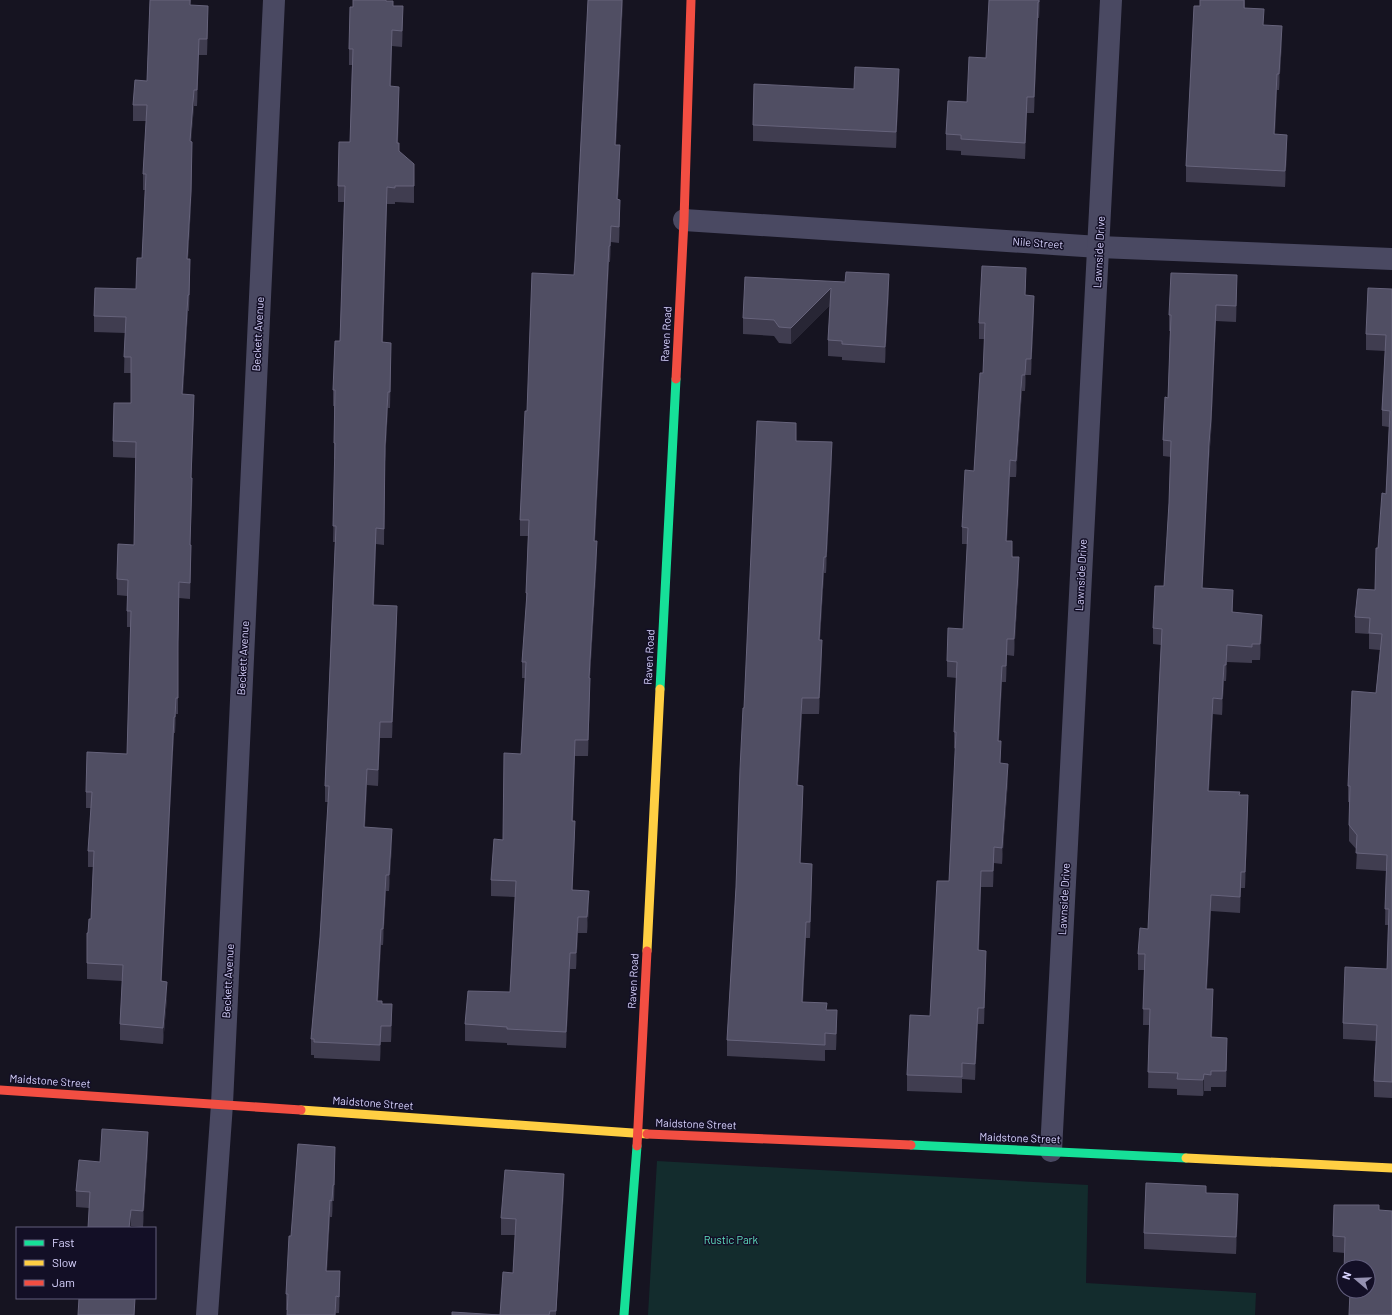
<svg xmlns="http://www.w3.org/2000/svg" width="1392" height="1315" viewBox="0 0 1392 1315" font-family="Barlow,sans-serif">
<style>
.green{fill:#132c2d}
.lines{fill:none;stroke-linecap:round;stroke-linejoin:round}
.street{stroke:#4a4962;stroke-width:22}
.fast{stroke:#16e098;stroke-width:9}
.slow{stroke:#ffcf43;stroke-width:9}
.jam{stroke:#f24e42;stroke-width:9}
.wall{fill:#403d50}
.shaded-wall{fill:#282635}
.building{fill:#504e63;stroke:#66637b}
.labels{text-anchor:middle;stroke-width:3;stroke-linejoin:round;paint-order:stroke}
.street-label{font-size:11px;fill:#d9d4ff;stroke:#130f26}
.park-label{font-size:11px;fill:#5fe0c0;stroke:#130f26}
</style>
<rect width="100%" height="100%" fill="#161421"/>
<polygon class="green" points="657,1161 1088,1185 1086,1283 1256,1293 1255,1315 648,1315"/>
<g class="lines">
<g class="street">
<polyline points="684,220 1099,247 1392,259"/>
<polyline points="1051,1151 1111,0"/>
<polyline points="207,1315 222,1104 274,0"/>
</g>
<g class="fast">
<polyline points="660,689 676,379"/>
<polyline points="911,1145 1186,1158"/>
<polyline points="624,1315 637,1146"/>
</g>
<g class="slow">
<polyline points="647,951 660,689"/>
<polyline points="301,1110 647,1134"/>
<polyline points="1186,1158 1392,1168"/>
</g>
<g class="jam">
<polyline points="676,379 684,220 691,0"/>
<polyline points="0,1090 301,1110"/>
<polyline points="647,1134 911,1145"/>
<polyline points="637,1146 647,951"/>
</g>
</g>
<g class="wall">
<polygon points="150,0 191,0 190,5 208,22 207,55 199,55 197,106 194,106 191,141 192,158 191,207 188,259 190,275 189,311 188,311 183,394 194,411 191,478 192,494 190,545 191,561 190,599 179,598 178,652 178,714 176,714 175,733 174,733 161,982 167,998 163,1044 120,1040 120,1024 122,981 87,979 87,933 88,933 91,919 93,867 88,867 88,851 91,808 86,808 86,792 127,754 131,627 127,627 127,596 117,595 117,574 134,545 136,458 113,457 113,441 131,403 131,373 124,373 125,333 94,332 94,316 136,289 142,258 145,190 143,190 143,174 146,121 133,121 133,105 147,81"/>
<polygon points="588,0 623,0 616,145 620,161 618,199 620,216 619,243 611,242 610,262 609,262 595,541 597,557 590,678 590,694 588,756 575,756 573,821 575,837 572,890 589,907 587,933 578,933 576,969 570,969 566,1048 507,1045 507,1043 465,1041 465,1024 510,992 515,897 491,896 491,880 503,840 521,754 525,678 522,678 522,662 526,609 526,593 528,536 520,536 520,520 527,411 574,275 575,261"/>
<polygon points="1040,0 1039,18 1038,18 1034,113 1027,113 1025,159 961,155 961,151 946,150 946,134 967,102 986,58"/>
<polygon points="1245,0 1245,8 1282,42 1279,90 1277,90 1275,134 1287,151 1285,187 1186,182 1186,166 1200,6"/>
<polygon points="387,1 393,6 403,22 402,47 392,46 391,86 399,103 398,143 399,151 414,180 414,203 395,202 395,204 387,204 383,342 391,359 390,408 388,408 385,462 384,545 376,544 374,605 397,622 392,738 380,738 378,786 367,785 365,827 392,845 389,891 386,891 383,945 381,945 378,1001 382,1004 392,1020 391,1042 381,1042 380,1061 314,1058 314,1055 311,1055 311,1039 320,937 328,802 325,802 325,786 335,542 333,542 335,459 334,459 334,406 333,406 333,390 340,341 344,202 338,202 338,186 350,142 352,65 349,65 349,49 353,7"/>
<polygon points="899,85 896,148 753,141 753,125"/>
<polygon points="1026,284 1025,295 1034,312 1031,375 1026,375 1025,391 1022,391 1016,477 1010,477 1007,541 1019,574 1014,656 1007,655 1006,682 1002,682 999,741 1000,763 1008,780 1002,864 994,863 993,887 981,887 979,950 986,967 984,1024 978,1024 975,1080 962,1079 962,1093 907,1091 907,1075 930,1016 949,881 956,749 954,748 954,732 957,678 947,677 947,661 963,629 968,544 962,544 962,527 974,471 983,373 985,339 979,339 979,323"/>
<polygon points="1392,289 1392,1098 1374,1097 1374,1081 1376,1041 1343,1039 1343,1023 1387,969 1388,925 1385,925 1386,871 1356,869 1357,850 1349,841 1349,802 1348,802 1348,786 1376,693 1380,650 1369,649 1369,634 1355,633 1355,617 1375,590 1378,548 1386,494 1389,427 1382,426 1382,410 1385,351 1366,350 1366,334"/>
<polygon points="889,290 885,363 842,360 842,357 828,356 828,340 830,305 791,344 779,343 774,336 743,334 743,318"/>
<polygon points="1237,291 1236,322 1216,321 1211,435 1209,459 1202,588 1233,606 1233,612 1262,631 1260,660 1252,660 1252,663 1227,662 1226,681 1224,681 1222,715 1213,714 1209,791 1240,795 1248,811 1245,888 1241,888 1240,913 1211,911 1207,989 1213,1005 1212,1037 1227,1054 1226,1087 1211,1087 1211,1091 1204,1091 1203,1096 1177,1095 1177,1089 1148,1088 1149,1025 1143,1025 1144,970 1138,970 1138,954 1148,929 1158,711 1161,645 1153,644 1153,628 1164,586 1169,503 1171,457 1163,456 1163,440 1168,398 1170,331 1169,331 1169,315"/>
<polygon points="796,441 832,458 826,573 824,573 820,640 822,656 819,714 802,714 798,785 803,802 800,863 812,880 810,938 806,938 803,1002 827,1010 837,1026 836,1050 825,1050 825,1061 727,1056 727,1040 736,887 744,708"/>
<polygon points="148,1148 143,1227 131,1226 89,1208 76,1207 76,1191 100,1162"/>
<polygon points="335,1163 334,1201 333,1201 332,1217 330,1217 327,1271 340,1287 339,1313 336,1313 336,1315 287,1315 287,1310 286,1310 286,1294 291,1236"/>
<polygon points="564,1190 556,1315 452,1315 500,1315 513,1273 515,1235 501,1235 501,1218"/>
<polygon points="1206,1193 1238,1210 1236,1254 1144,1249 1144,1233"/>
<polygon points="1379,1210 1368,1267 1344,1267 1344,1289 1344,1273 1345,1253 1333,1252 1333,1236"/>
</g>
<g class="shaded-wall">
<polygon points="622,0 623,0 619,79 615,161 615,145 619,63"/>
<polygon points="1039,0 1040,0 1039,18"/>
<polygon points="1038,2 1038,18 1034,113 1034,97"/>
<polygon points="208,6 208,22 207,55 207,39"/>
<polygon points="403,6 403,22 402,47 402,31"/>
<polygon points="1282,26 1282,42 1279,90 1279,74"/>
<polygon points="392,30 392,46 390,102 390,86"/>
<polygon points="199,39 199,55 197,106 197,90"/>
<polygon points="899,69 899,85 896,148 896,132"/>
<polygon points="1277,74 1277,90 1274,150 1274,134"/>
<polygon points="399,87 399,103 397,159 397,143"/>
<polygon points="194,90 194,106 190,157 190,141"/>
<polygon points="1027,97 1027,113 1025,159 1025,143"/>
<polygon points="1287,135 1287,151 1285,187 1285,171"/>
<polygon points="192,142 191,207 187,275 187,259"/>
<polygon points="620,145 620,161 617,216 617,199"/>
<polygon points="387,187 387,204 382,358 382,342"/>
<polygon points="620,200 620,216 619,243 619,227"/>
<polygon points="611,226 611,242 610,262 610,246"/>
<polygon points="609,246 609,262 594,557 594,541"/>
<polygon points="889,274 889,290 885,363 885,347"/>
<polygon points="1237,275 1237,291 1236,322 1236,306"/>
<polygon points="831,288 831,304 791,344 791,328"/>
<polygon points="188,295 188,311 182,410 182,394"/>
<polygon points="1034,296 1034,312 1031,375 1031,359"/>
<polygon points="1216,305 1216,321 1211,435 1209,459 1202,604 1202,588"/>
<polygon points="391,343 391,359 390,408 390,392"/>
<polygon points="1026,359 1026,375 1025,391 1025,375"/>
<polygon points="1022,375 1022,391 1016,477 1016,461"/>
<polygon points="388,392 388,408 385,462 384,545 385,446"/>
<polygon points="194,395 194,411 191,494 191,478"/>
<polygon points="832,442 832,458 826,573 826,557"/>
<polygon points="1010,460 1010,477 1006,557 1006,541"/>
<polygon points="192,478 192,494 190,561 190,545"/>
<polygon points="376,528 376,544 373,621 373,605"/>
<polygon points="597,541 597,557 589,694 589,678"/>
<polygon points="824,557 824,573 819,656 819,640"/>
<polygon points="1019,557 1019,574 1014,656 1014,639"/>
<polygon points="1233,590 1233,606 1232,628 1232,612"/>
<polygon points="397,606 397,622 392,738 392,722"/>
<polygon points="1262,615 1262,631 1260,660 1260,644"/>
<polygon points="1007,639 1007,655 1006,682 1006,666"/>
<polygon points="822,640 822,656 819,714 819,698"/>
<polygon points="1227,645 1227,662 1226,681 1226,665"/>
<polygon points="1224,665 1224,681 1222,715 1222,699"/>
<polygon points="1002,666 1002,682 998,757 998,741"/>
<polygon points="590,678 590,694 588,756 588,740"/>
<polygon points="176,698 176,714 175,733 175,717"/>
<polygon points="802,698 802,714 797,801 797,785"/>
<polygon points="1213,698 1213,714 1208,807 1208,791"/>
<polygon points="174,717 174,733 161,998 161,981"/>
<polygon points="380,722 380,738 378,786 378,770"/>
<polygon points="575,740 575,756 572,837 572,821"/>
<polygon points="1008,764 1008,780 1002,864 1002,848"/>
<polygon points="367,769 367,785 364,843 364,827"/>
<polygon points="803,786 803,802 800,880 800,863"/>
<polygon points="1248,795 1248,811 1245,888 1245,872"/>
<polygon points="575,821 575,837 572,906 572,890"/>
<polygon points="392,829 392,845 389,891 389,875"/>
<polygon points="994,847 994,863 993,887 993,871"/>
<polygon points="812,864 812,880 810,938 810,922"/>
<polygon points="981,871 981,887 978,966 978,950"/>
<polygon points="1241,872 1241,888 1240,913 1240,897"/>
<polygon points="386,875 386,891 383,945 383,929"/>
<polygon points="589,891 589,907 587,933 587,917"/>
<polygon points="1211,895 1211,911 1206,1005 1206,989"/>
<polygon points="578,917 578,933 576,969 576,953"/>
<polygon points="806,922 806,938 802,1018 802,1002"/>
<polygon points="381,929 381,945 377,1017 377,1001"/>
<polygon points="986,951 986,967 984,1024 984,1008"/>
<polygon points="570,953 570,969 566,1048 566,1032"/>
<polygon points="167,982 167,998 163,1044 163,1028"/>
<polygon points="1213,989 1213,1005 1211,1053 1211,1037"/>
<polygon points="392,1004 392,1020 391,1042 391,1026"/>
<polygon points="978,1008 978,1024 975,1080 975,1064"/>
<polygon points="837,1010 837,1026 836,1050 836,1034"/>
<polygon points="381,1026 381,1042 380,1061 380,1045"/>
<polygon points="1227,1038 1227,1054 1226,1087 1226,1071"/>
<polygon points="1204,1074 1204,1091 1203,1096 1203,1080"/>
<polygon points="148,1132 148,1148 143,1227 143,1211"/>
<polygon points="335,1147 335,1163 334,1201 334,1185"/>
<polygon points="564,1174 564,1190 556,1315"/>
<polygon points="333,1185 333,1201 332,1217 332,1201"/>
<polygon points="1238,1194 1238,1210 1236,1254 1236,1237"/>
<polygon points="330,1200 330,1217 326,1287 326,1271"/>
<polygon points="131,1210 131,1228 129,1228"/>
<polygon points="340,1271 340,1287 339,1313 339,1297"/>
<polygon points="336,1296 336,1315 335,1315"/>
<polygon points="135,1298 135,1315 134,1315"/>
</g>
<g class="building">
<polygon points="150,0 190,0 190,5 208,6 207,39 199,39 197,90 194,90 190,141 192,142 191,191 187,259 190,259 189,295 188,295 182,394 194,395 191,478 192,478 190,545 191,545 190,583 179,582 178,642 178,698 176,698 175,717 174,717 161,981 167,982 163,1028 120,1024 123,965 87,963 87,933 88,933 89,919 91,919 94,851 88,851 92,792 86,792 87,752 127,754 131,611 127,611 128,580 117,579 117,574 118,544 134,545 136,442 113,441 114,403 131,403 131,357 124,357 126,317 94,316 95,288 136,289 137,258 142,258 146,174 143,174 147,105 133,105 135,80 147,81"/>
<polygon points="353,0 386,0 386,1 393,1 393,6 403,6 402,31 392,30 390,86 399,87 397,143 399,143 399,151 414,164 414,186 395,186 395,188 387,187 382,342 391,343 390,392 388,392 385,446 384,529 376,528 373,605 397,606 392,722 380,722 378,770 367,769 364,827 392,829 389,875 386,875 383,929 381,929 377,1001 382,1001 382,1004 392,1004 391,1026 381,1026 380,1045 314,1042 314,1039 311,1039 320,937 329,786 325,786 336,526 333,526 335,443 334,443 335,390 333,390 335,341 340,341 345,186 338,186 339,142 350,142 353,49 349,49 350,7 353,7"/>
<polygon points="588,0 622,0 615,145 620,145 617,199 620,200 619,227 611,226 610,246 609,246 594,541 597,541 589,678 590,678 588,740 575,740 572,821 575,821 572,890 589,891 587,917 578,917 576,953 570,953 566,1032 507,1029 507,1027 465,1024 468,991 510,992 516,881 491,880 494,839 503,840 504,753 521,754 526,662 522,662 527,593 526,593 529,520 520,520 525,411 527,411 532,273 574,275 575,261"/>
<polygon points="989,0 1039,0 1039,2 1038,2 1034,97 1027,97 1025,143 961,139 961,135 946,134 948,101 967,102 969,57 986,58"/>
<polygon points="1200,0 1244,0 1244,8 1264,9 1263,25 1282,26 1279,74 1277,74 1274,134 1287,135 1285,171 1186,166 1194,6 1200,6"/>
<polygon points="855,67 899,69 896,132 753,125 754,84 854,89"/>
<polygon points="982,266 1026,268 1025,295 1034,296 1031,359 1026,359 1025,375 1022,375 1016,461 1010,460 1006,541 1012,541 1012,557 1019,557 1014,639 1007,639 1006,666 1002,666 998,741 1001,741 1000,763 1008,764 1002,848 994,847 993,871 981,871 978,950 986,951 984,1008 978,1008 975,1064 962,1063 962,1077 907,1075 910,1015 930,1016 937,881 949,881 956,732 954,732 957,662 947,661 948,628 963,629 968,528 962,527 965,470 974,471 980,373 983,373 985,323 979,323"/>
<polygon points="846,272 889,274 885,347 842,344 842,341 828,340 831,288 791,328 779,327 774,320 743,318 745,277 845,282"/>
<polygon points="1171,273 1237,275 1236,306 1216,305 1211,419 1209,443 1202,588 1233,590 1232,612 1262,615 1260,644 1252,644 1252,647 1227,645 1226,665 1224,665 1222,699 1213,698 1208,791 1240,792 1239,795 1248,795 1245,872 1241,872 1240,897 1211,895 1206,989 1213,989 1211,1037 1227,1038 1226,1071 1211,1071 1211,1075 1204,1074 1203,1080 1177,1079 1178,1073 1148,1072 1150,1009 1143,1009 1145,954 1138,954 1140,928 1148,929 1158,711 1162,629 1153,628 1155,586 1164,586 1169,503 1171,441 1163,440 1165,397 1168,398 1171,315 1169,315"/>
<polygon points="1368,288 1392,289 1392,1082 1374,1081 1377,1025 1343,1023 1345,967 1387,969 1389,909 1385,909 1387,855 1356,853 1357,835 1349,825 1350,786 1348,786 1352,691 1376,693 1382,634 1369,633 1370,618 1355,617 1358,589 1375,590 1376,548 1378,548 1382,493 1386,494 1390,411 1382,410 1386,335 1366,334"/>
<polygon points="757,421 796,423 796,441 832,442 826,557 824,557 819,640 822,640 819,698 802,698 797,785 803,786 800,863 812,864 810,922 806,922 802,1002 827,1003 826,1010 837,1010 836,1034 825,1033 825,1045 727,1040 736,887 740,769 743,708 744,708"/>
<polygon points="102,1129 148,1132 143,1211 131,1210 129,1228 88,1228 90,1192 76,1191 79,1160 100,1162"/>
<polygon points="298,1144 335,1147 334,1185 333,1185 332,1201 330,1200 326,1271 340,1271 339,1297 336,1296 335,1315 287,1315 288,1294 286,1294 289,1236 291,1236"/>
<polygon points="505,1170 564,1174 556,1311 550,1311 549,1315 452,1315 452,1312 500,1315 503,1272 513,1273 516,1219 501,1218"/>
<polygon points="1146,1183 1206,1186 1206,1193 1238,1194 1236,1237 1144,1233"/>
<polygon points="1334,1205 1379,1205 1379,1210 1392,1211 1392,1315 1349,1315 1350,1291 1368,1291 1368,1267 1344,1267 1344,1273 1345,1237 1333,1236"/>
<polygon points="79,1298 135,1298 134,1315 78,1315"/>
</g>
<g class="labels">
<g class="street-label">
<text transform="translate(1038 243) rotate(4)" y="4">Nile Street</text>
<text transform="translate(1099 252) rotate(-87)" y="4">Lawnside Drive</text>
<text transform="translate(258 334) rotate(-87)" y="4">Beckett Avenue</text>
<text transform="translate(666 334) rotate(-87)" y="4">Raven Road</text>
<text transform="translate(1081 575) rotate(-87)" y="4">Lawnside Drive</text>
<text transform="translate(649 657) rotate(-87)" y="4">Raven Road</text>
<text transform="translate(243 658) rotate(-87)" y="4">Beckett Avenue</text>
<text transform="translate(1064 899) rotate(-87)" y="4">Lawnside Drive</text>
<text transform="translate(228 981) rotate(-87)" y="4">Beckett Avenue</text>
<text transform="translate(633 981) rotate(-87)" y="4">Raven Road</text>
<text transform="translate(50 1081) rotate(4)" y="4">Maidstone Street</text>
<text transform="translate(373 1103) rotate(4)" y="4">Maidstone Street</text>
<text transform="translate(696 1124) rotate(2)" y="4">Maidstone Street</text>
<text transform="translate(1020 1138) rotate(2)" y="4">Maidstone Street</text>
</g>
<g class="park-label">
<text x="731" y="1244">Rustic Park</text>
</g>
</g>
<rect x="16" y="1227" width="140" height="72" fill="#130f26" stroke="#625e7d"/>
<rect x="24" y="1240" width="20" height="6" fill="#16e098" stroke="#625e7d"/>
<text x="52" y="1247" font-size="12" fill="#d9d4ff">Fast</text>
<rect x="24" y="1260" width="20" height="6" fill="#ffcf43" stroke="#625e7d"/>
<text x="52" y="1267" font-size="12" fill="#d9d4ff">Slow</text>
<rect x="24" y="1280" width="20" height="6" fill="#f24e42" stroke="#625e7d"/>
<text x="52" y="1287" font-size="12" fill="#d9d4ff">Jam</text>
<g transform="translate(1356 1279) rotate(289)"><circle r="19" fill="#130f26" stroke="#625e7d"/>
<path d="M0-3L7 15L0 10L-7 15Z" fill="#9591b1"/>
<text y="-6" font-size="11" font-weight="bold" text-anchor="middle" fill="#d9d4ff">N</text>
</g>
</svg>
